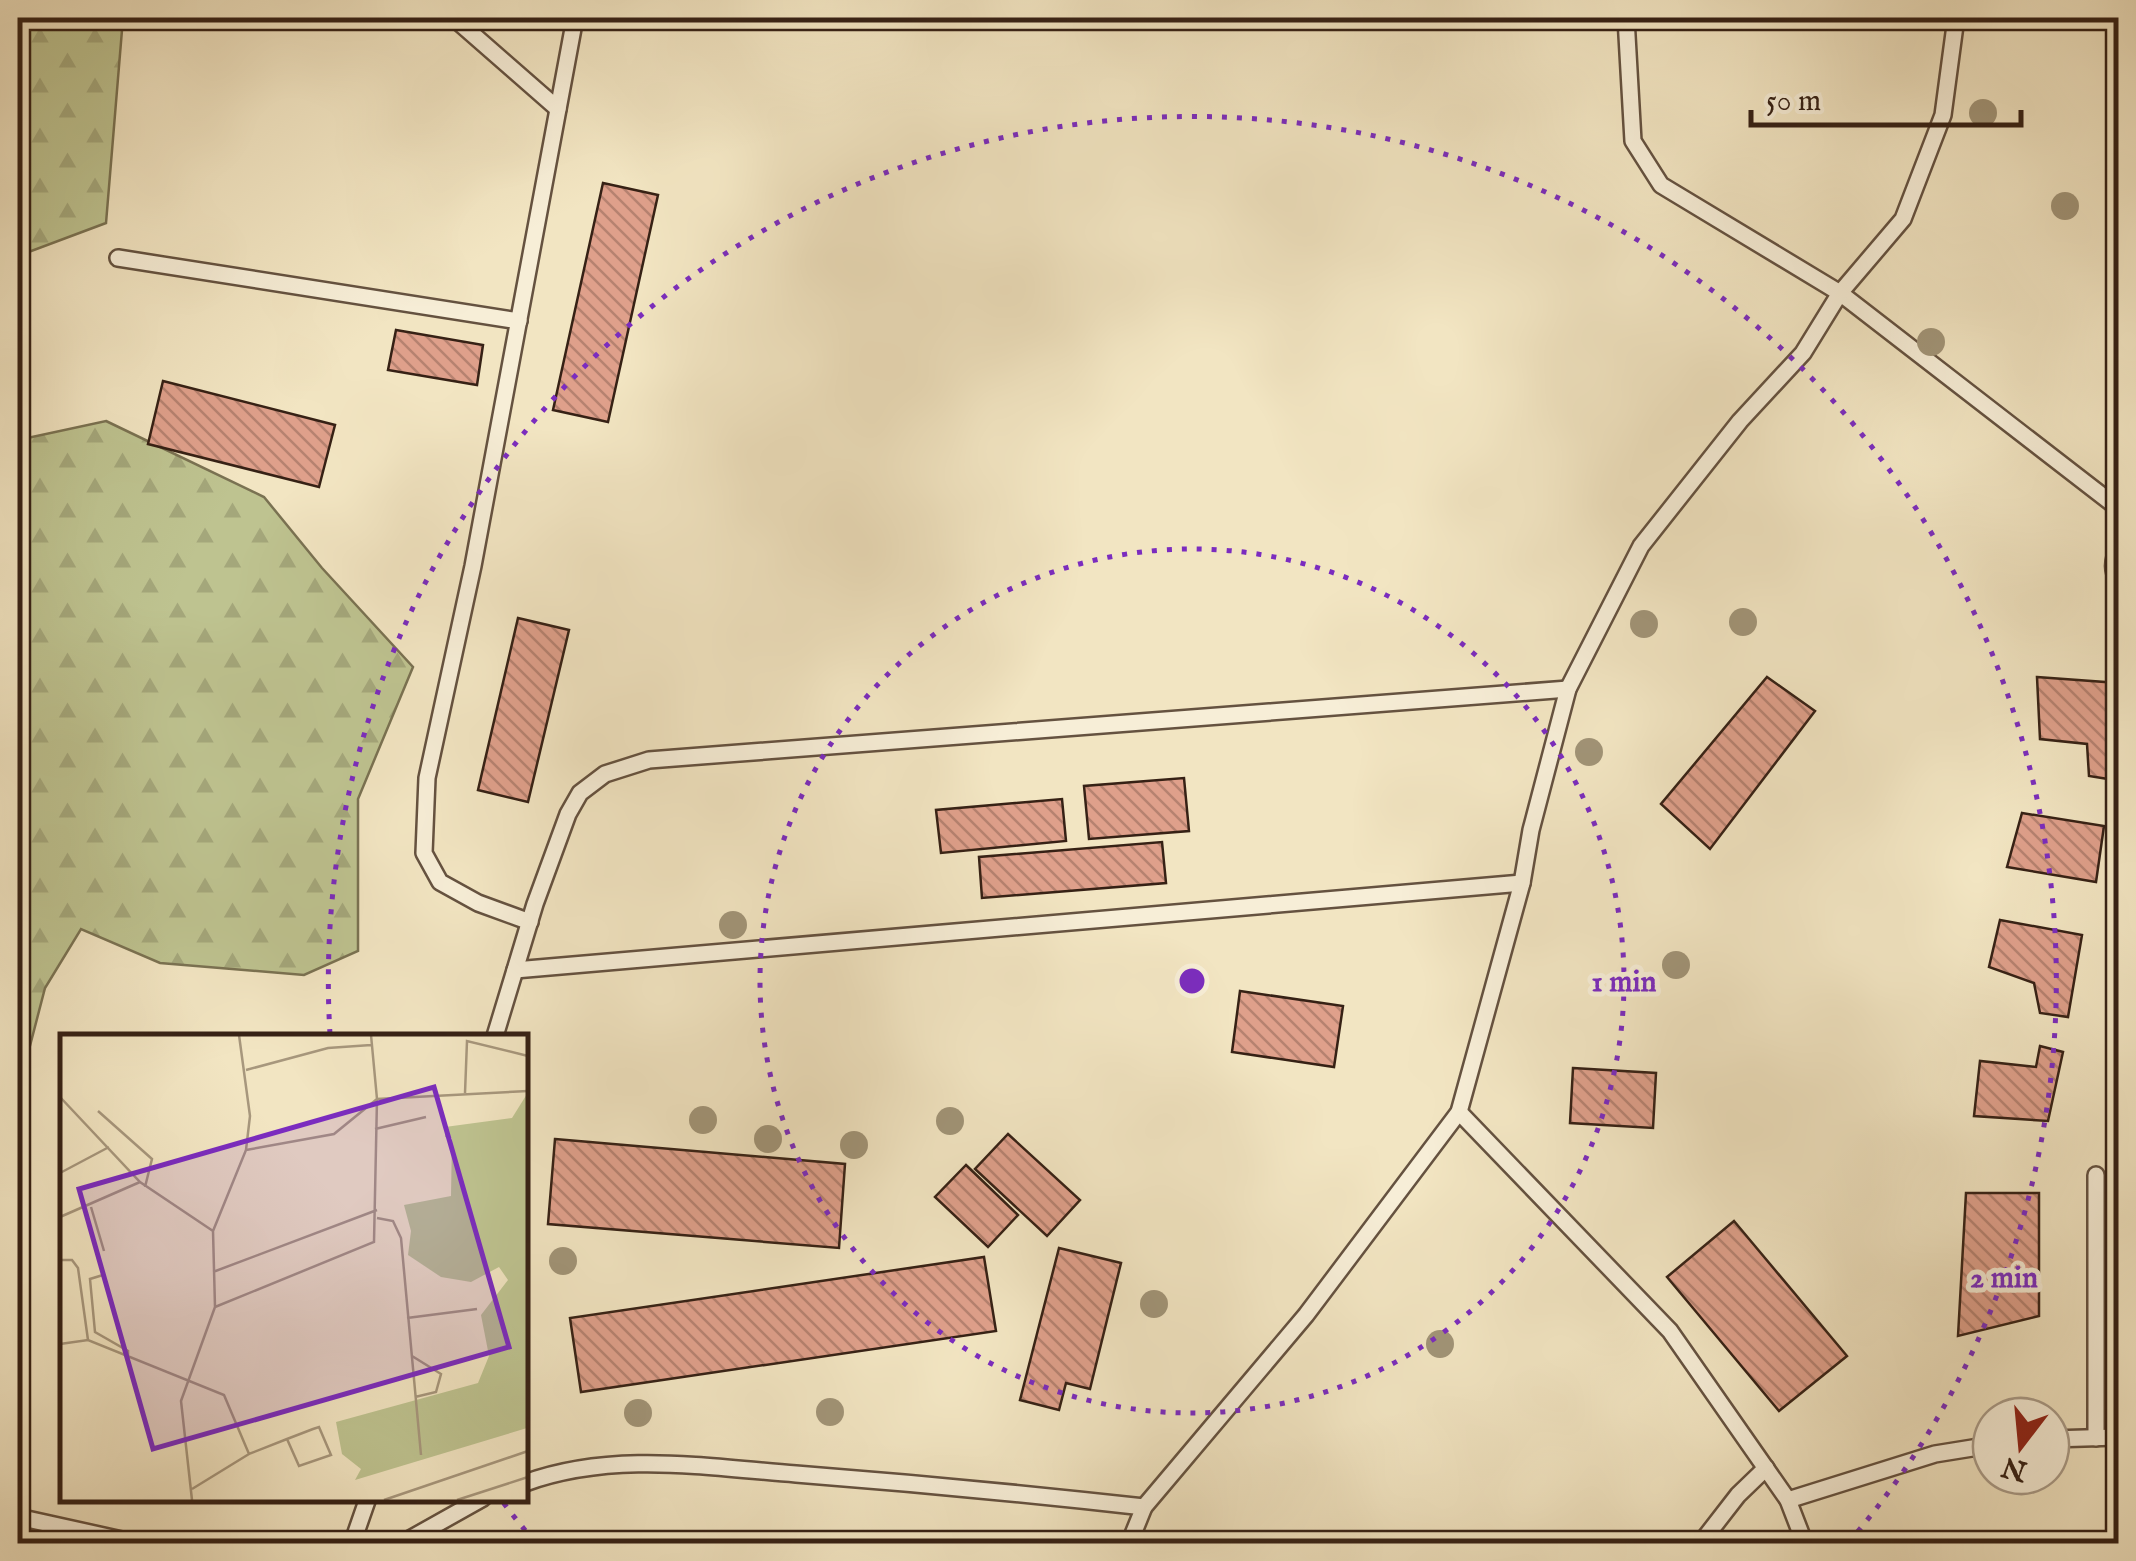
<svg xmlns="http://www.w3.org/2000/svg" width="2136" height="1561" viewBox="0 0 2136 1561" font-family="'IM FELL English',serif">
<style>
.forest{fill:url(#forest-firs);stroke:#7a7252;stroke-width:2.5}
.building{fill:url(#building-back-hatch);stroke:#362115;stroke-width:2.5}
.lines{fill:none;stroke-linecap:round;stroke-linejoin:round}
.lane-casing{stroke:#655240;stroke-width:20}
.lane{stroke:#f7eed7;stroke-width:15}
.tree{fill:#a19477}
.ring{fill:none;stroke:#7b2cbf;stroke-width:5;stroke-dasharray:5 10}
.inset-road{fill:none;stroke:#a7977d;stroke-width:2.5}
.view{fill:#7b2cbf;fill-opacity:0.15;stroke:#7b2cbf;stroke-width:5}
.inset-edge{fill:none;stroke:#362115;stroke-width:5}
.centre{fill:#7b2cbf;stroke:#f7eed7;stroke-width:5}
.ring-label{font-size:30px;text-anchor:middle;font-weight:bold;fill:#7b2cbf;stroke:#f7eed7;stroke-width:10;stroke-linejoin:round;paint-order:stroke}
</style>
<defs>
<pattern id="forest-firs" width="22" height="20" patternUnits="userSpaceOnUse" patternTransform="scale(2.5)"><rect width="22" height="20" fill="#bec390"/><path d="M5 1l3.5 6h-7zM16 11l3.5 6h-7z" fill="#a4a77b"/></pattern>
<pattern id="building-back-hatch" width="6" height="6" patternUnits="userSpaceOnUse" patternTransform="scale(2.5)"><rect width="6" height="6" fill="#dfa08b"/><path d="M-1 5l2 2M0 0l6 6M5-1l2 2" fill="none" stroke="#b68270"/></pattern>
</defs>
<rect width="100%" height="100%" fill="#f2e5c2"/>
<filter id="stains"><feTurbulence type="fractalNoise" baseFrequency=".002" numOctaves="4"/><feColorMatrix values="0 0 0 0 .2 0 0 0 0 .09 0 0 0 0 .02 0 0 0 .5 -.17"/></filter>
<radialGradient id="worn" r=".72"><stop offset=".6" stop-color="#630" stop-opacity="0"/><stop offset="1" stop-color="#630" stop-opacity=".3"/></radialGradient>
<g class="forest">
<polygon points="18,18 123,18 106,223 18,256"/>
<polygon points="106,421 264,497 322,568 413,667 358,799 358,951 304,975 160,963 81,929 45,988 18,1092 18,440"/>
</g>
<g class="building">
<polygon points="603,183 658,195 608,422 553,410"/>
<polygon points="396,330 483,345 477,385 388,370"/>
<polygon points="163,381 335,425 319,487 148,444"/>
<polygon points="518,618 569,630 528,802 478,790"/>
<polygon points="1767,677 1815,711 1710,849 1661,804"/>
<polygon points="2037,677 2118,683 2108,779 2089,776 2087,744 2040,739"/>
<polygon points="1184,778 1189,831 1089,839 1084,786"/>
<polygon points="1062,799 1066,841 941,853 936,810"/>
<polygon points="2022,813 2104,826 2096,882 2007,867"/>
<polygon points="1162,842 1166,883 982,898 979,857"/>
<polygon points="2000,920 2082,935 2068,1017 2040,1013 2034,983 1989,967"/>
<polygon points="1240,991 1343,1006 1334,1067 1232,1052"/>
<polygon points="2040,1046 2063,1052 2048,1121 1974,1116 1980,1061 2036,1067"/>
<polygon points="1573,1068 1656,1073 1653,1128 1570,1123"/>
<polygon points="1008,1134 1080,1200 1047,1236 975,1169"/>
<polygon points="555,1139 845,1164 839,1248 548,1224"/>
<polygon points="966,1165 1018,1215 988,1247 935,1197"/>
<polygon points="1966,1193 2039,1193 2039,1316 1958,1336"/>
<polygon points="1734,1221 1847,1356 1779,1411 1667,1277"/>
<polygon points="1059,1248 1121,1263 1090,1389 1066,1383 1059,1410 1020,1400"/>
<polygon points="984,1257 996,1331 581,1392 570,1318"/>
<polygon points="600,1535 710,1538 710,1544 600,1544"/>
</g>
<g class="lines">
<defs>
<g id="lane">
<polyline points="454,18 558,109"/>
<polyline points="1626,18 1633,141 1661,185 1840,293 2118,508"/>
<polyline points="118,258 519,321"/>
<path d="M2118 550C2112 561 2112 570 2118 581"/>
<polyline points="530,922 478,903 440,882 424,853 427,778 473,566 575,18"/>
<polyline points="515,970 1522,883"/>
<polyline points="495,1036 535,904 568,814 580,793 605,774 649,760 1568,689"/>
<polyline points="1459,1112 1670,1331 1788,1500 1805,1544"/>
<polyline points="2096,1175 2096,1438"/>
<polyline points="2051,1439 2118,1437"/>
<path d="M525 1483C613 1451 705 1467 796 1474 912 1483 1028 1494 1144 1507"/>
<polyline points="1788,1500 1935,1454 1991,1445"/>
<polyline points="18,1517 140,1544"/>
<polyline points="352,1544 368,1498"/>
<polyline points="401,1544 483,1498"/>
<polyline points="1129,1544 1144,1507 1306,1315 1459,1112 1522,883 1531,830 1568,689 1641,546 1740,421 1803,353 1840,293 1903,219 1943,115 1956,18"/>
<polyline points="1700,1544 1738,1495 1766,1468"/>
</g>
</defs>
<use href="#lane" class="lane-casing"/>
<use href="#lane" class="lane"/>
</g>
<g class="tree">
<circle cx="1983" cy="113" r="14"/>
<circle cx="2065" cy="206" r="14"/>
<circle cx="1931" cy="342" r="14"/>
<circle cx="1743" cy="622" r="14"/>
<circle cx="1644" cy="624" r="14"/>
<circle cx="1589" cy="752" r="14"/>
<circle cx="733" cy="925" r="14"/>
<circle cx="1676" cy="965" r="14"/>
<circle cx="703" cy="1120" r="14"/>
<circle cx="950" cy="1121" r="14"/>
<circle cx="768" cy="1139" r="14"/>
<circle cx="854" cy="1145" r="14"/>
<circle cx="563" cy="1261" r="14"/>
<circle cx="1154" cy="1304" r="14"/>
<circle cx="1440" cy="1344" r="14"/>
<circle cx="830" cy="1412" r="14"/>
<circle cx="638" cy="1413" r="14"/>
</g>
<g class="ring">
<circle cx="1192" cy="981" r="432"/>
<path d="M535 1542A864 864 0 0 1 502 1501M330 1034A864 864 0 1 1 1849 1542"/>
</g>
<g transform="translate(60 1034)">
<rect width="468" height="468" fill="#f2e5c2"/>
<path d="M467 60V394L295 446 301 435 282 420 276 388 418 349 429 322 421 281 448 246 439 233 411 248 381 243 348 221 351 197 344 171 391 162 392 104 385 103V93L452 84Z" fill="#bec390"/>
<path class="inset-road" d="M186 36 268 14 311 11M405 59 407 7 468 22M0 63 80 148 153 197M38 77 92 125 85 153M315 95 366 83M186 116 274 100 317 65 468 57M0 139 49 113M31 173 44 217M0 183 80 148M317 184 333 187 341 204 361 421M0 226H12L18 234 28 306M153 238 317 176M43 241 30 245 35 298 68 317V328M155 273 314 208 317 65 311 1M347 284 417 275M0 310 28 306 164 361 189 420 227 405 253 395 259 393 271 421 239 432 227 405M352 322 381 340 376 358 355 363M132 455 189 420M132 466 121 367 155 273 153 197 186 116 190 82 179 1M324 466 468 417M397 466 468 443"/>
<path class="view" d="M374 53 449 313 93 415 19 155Z"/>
<rect width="468" height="468" class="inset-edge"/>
</g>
<circle cx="1192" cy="981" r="15" class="centre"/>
<g class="ring-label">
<text x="1624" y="991">1 min</text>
<text x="2004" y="1287">2 min</text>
</g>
<rect width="2136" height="1561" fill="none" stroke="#f2e5c2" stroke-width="60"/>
<rect x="20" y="20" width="2096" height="1521" fill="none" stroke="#362115" stroke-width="5"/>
<rect x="30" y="30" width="2076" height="1501" fill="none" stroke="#362115" stroke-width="2.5"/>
<g transform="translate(2021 1446) rotate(196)"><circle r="48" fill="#f7eed7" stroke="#aa9c89" stroke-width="2.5"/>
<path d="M0-8L18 38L0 25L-18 38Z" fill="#8f2418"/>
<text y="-15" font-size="28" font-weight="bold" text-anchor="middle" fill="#362115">N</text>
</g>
<path d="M1751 110v15h270v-15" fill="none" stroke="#362115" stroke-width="5"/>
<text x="1766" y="110" font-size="30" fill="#362115" stroke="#f7eed7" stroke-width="8" paint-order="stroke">50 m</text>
<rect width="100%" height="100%" filter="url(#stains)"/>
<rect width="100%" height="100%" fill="url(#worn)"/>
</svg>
